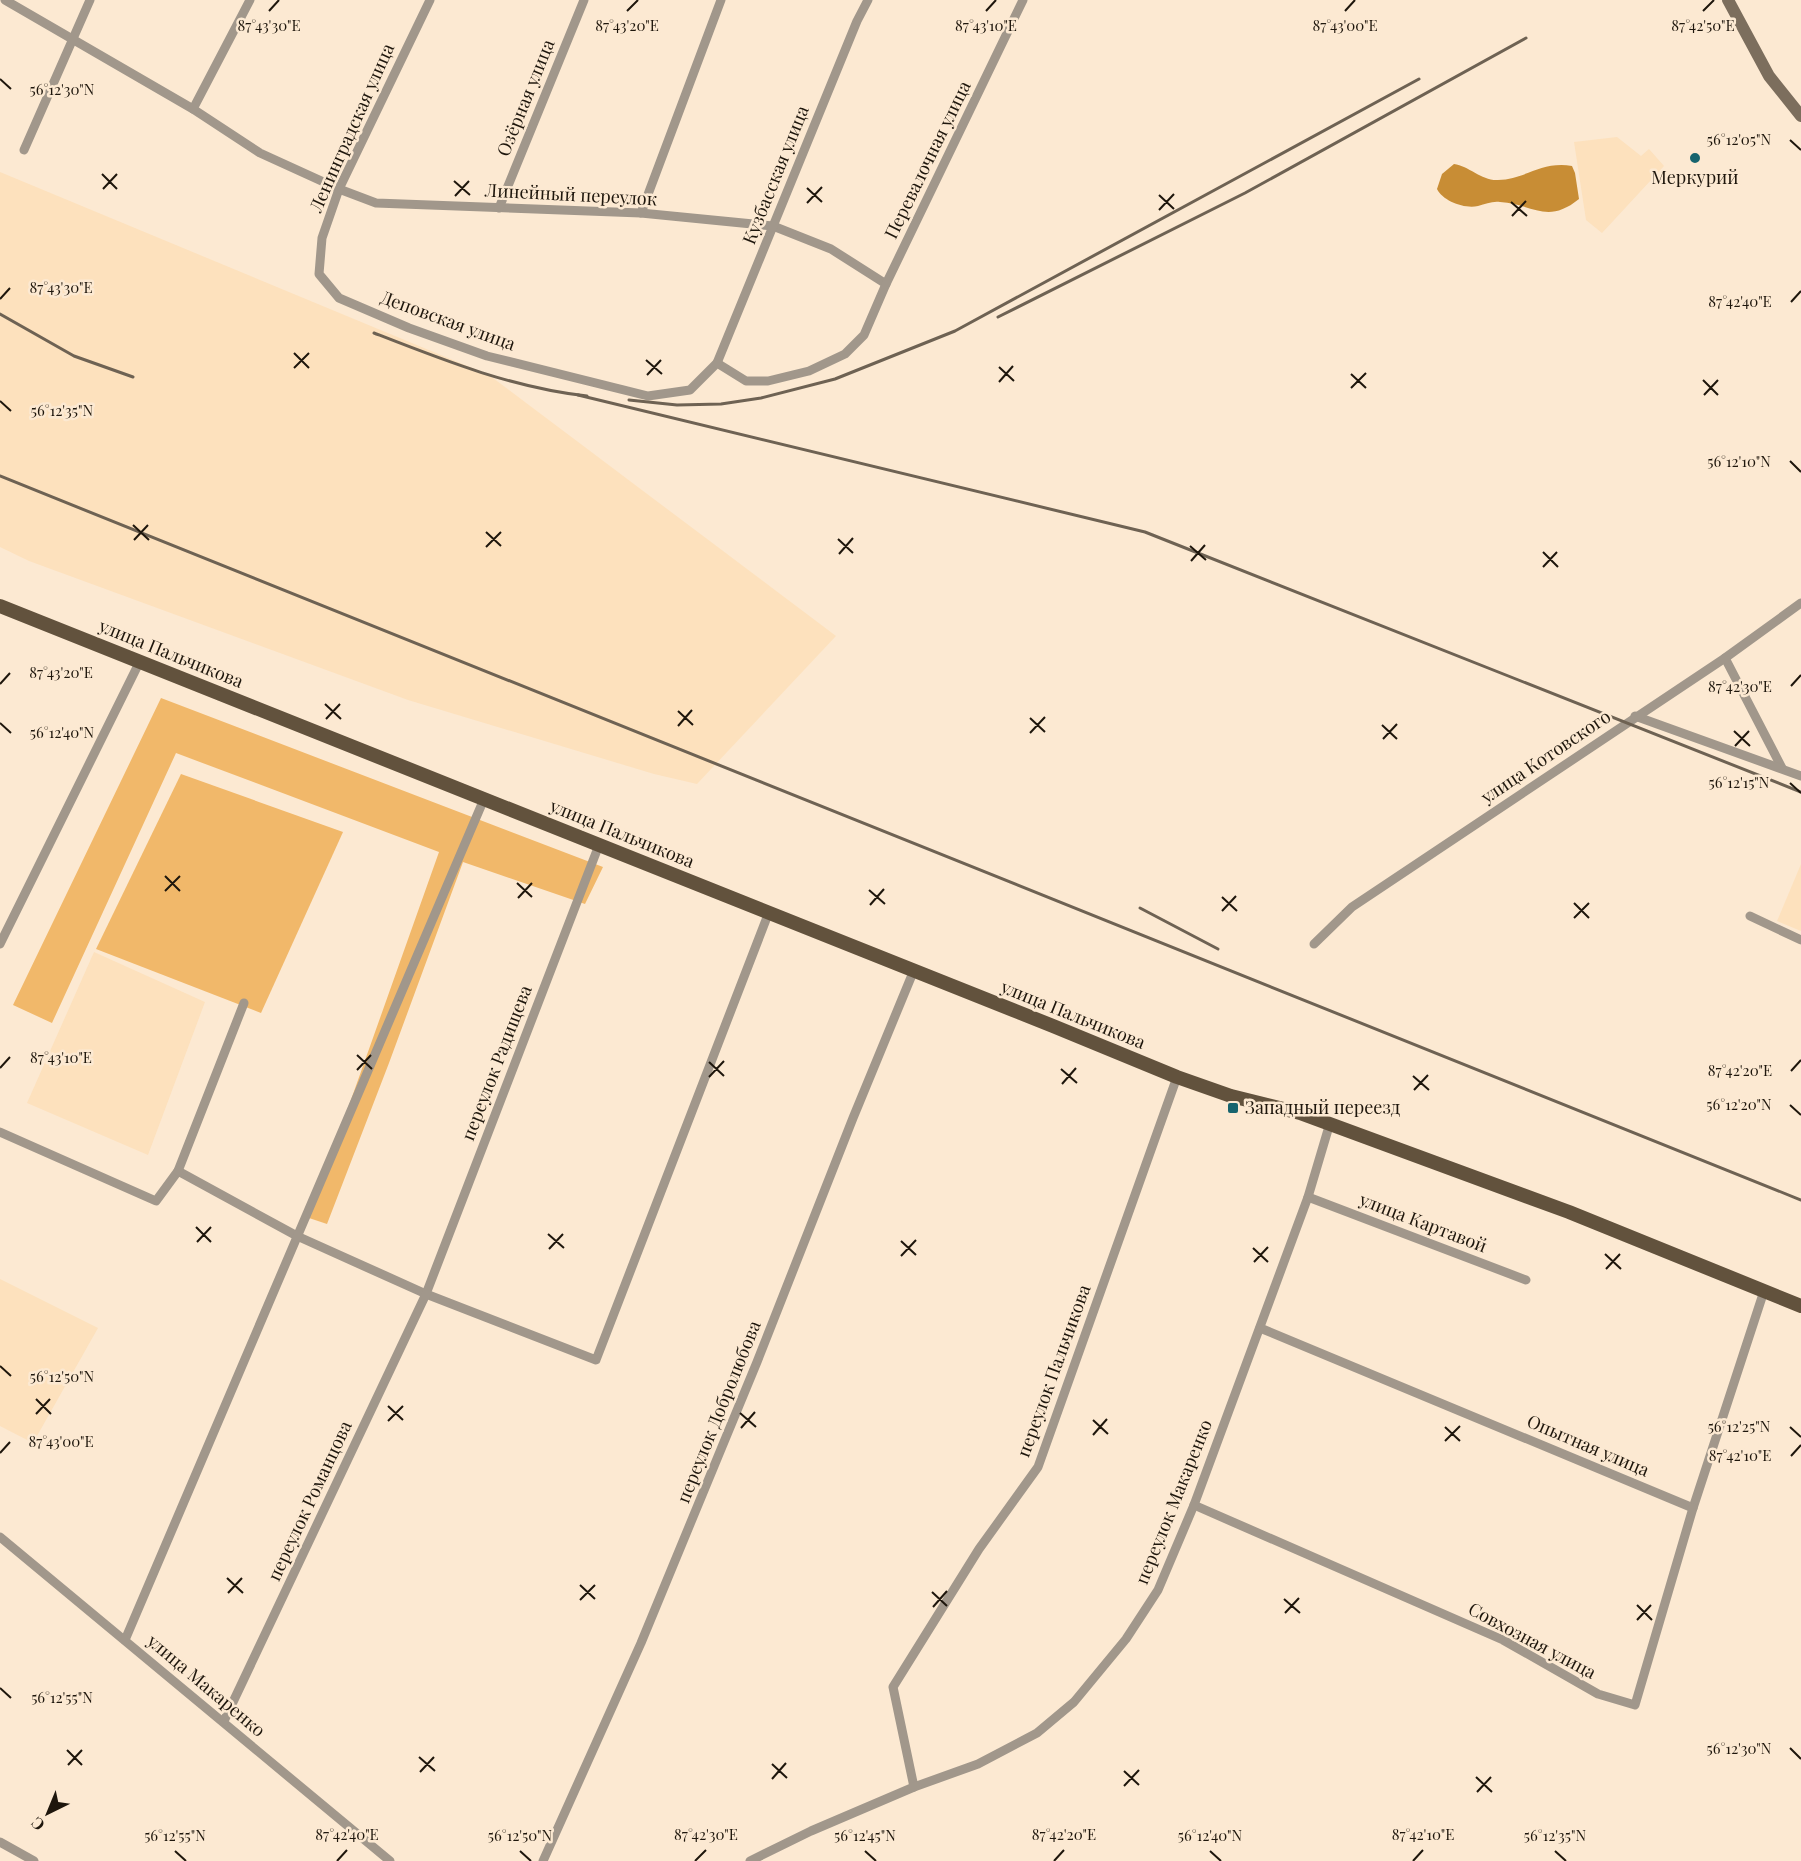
<svg xmlns="http://www.w3.org/2000/svg" width="1801" height="1861" viewBox="0 0 1801 1861" font-family="'Playfair Display',serif">
<style>
.built{fill:#fde1bd}
.green{fill:#f1b86a}
.water{fill:#c88d35}
.lines{fill:none;stroke-linecap:round;stroke-linejoin:round}
.minor{stroke:#a1978b;stroke-width:9}
.secondary{stroke:#7c6e5d;stroke-width:12}
.primary{stroke:#62523d;stroke-width:14}
.rail{stroke:#6e6253;stroke-width:3}
.ticks{fill:none;stroke:#1e160c;stroke-width:2}
.poi-dot{fill:#17646e;stroke:#fce9d2;stroke-width:2}
.labels{text-anchor:middle;stroke-width:5;stroke-linejoin:round;paint-order:stroke}
.street-label{font-size:18px;fill:#1e160c;stroke:#fce9d2}
.poi-label{font-size:18px;fill:#1e160c;stroke:#fce9d2}
.ticks-label{font-size:15px;text-anchor:middle;fill:#1e160c;stroke:#fce9d2;stroke-width:5;stroke-linejoin:round;paint-order:stroke}
</style>
<rect width="100%" height="100%" fill="#fce9d2"/>
<g class="built">
<polygon points="1617,137 1641,156 1649,149 1664,166 1602,233 1586,220 1574,142"/>
<polygon points="0,172 489,375 836,636 697,784 654,774 408,700 29,561 0,547"/>
<polygon points="1801,864 1801,931 1777,921"/>
<polygon points="94,952 205,1002 148,1155 27,1103"/>
<polygon points="0,1279 98,1328 33,1443 0,1426"/>
</g>
<g class="green">
<polygon points="161,698 603,867 585,904 463,862 389,1063 327,1224 309,1218 439,852 176,753 52,1023 13,1005"/>
<polygon points="181,774 343,832 261,1013 96,949"/>
</g>
<path class="water" d="M1454 164C1469 166 1482 181 1498 180 1526 179 1541 161 1572 166L1575 173 1579 199C1547 225 1533 204 1500 202 1492 201 1486 204 1478 206 1464 209 1443 201 1437 189L1442 174Z"/>
<g class="lines">
<g class="minor">
<polyline points="5,0 193,109 260,153 339,189 376,203 641,213 773,226 831,249 886,284"/>
<polyline points="430,0 339,189 322,238 319,274 339,298 409,328 487,356 648,396 690,390 717,363 746,381 768,381 809,371 845,354 864,335 886,284 1023,0"/>
<polyline points="193,109 250,0"/>
<polyline points="24,150 90,0"/>
<polyline points="499,208 584,0"/>
<polyline points="641,213 721,0"/>
<polyline points="717,363 857,21 868,0"/>
<polyline points="1725,658 1782,768"/>
<polyline points="1635,716 1801,776"/>
<polyline points="1750,916 1801,940"/>
<polyline points="0,944 140,661"/>
<polyline points="1314,944 1352,907 1725,658 1801,603"/>
<polyline points="0,1132 156,1201 178,1171 297,1236 426,1294 596,1360 769,912"/>
<polyline points="178,1171 244,1003"/>
<polyline points="1308,1197 1526,1280"/>
<polyline points="1260,1328 1693,1508 1764,1291"/>
<polyline points="1194,1505 1503,1640 1598,1694 1635,1705 1693,1508"/>
<polyline points="0,1537 390,1861"/>
<polyline points="125,1640 484,799"/>
<polyline points="224,1721 426,1294 599,845"/>
<polyline points="914,1787 893,1687 979,1549 1038,1467 1177,1077"/>
<polyline points="0,1842 34,1861"/>
<polyline points="543,1861 641,1643 757,1362 853,1118 914,970"/>
<polyline points="750,1861 811,1831 914,1787 978,1764 1037,1733 1074,1702 1126,1639 1158,1590 1194,1505 1308,1197 1330,1123"/>
</g>
<polyline class="secondary" points="1728,0 1769,76 1801,116"/>
<polyline class="primary" points="0,606 1053,1026 1177,1077 1231,1096 1300,1113 1569,1212 1801,1306"/>
<g class="rail">
<polyline points="0,314 74,356 133,377"/>
<polyline points="998,317 1245,193 1526,38"/>
<path d="M374 333C443 360 513 388 587 396"/>
<polyline points="578,395 1145,532 1801,792"/>
<polyline points="629,400 677,405 721,404 761,398 835,379 955,331 1419,79"/>
<polyline points="0,476 1801,1200"/>
<polyline points="1140,908 1218,949"/>
</g>
</g>
<path class="ticks" d="M269 11 279 0M627 11 638 0M986 11 996 0M1345 11 1355 0M1703 11 1714 0M0 79 11 89M1790 140 1801 150M102 174 117 189M454 181 470 195M807 188 822 202M103 189 117 174M1159 195 1174 209M455 196 469 181M1511 202 1527 216M807 203 822 187M1159 210 1174 194M1512 216 1526 201M0 299 10 288M1791 302 1801 291M294 353 309 368M646 360 662 374M999 367 1014 381M294 368 309 353M1351 374 1366 388M647 375 661 360M1703 380 1718 395M999 382 1013 366M1351 388 1366 373M1704 395 1718 380M0 401 11 411M1790 461 1801 472M133 525 149 540M486 532 501 546M838 539 853 553M134 540 148 525M1190 546 1206 560M486 547 501 532M1543 552 1558 567M839 554 853 538M1191 561 1205 545M1543 567 1557 552M0 684 10 673M1791 686 1801 675M325 704 341 719M678 711 693 725M1030 718 1045 732M326 719 340 704M0 723 11 733M1382 725 1397 739M678 726 692 710M1734 731 1750 746M1030 733 1045 717M1383 739 1397 724M1735 746 1749 731M1790 783 1801 793M165 876 180 891M517 883 532 897M869 890 885 904M165 891 180 876M1222 897 1237 911M518 898 532 883M1574 903 1589 918M870 905 884 889M1222 911 1236 896M1574 918 1589 903M357 1055 372 1069M709 1062 724 1076M0 1068 10 1057M1061 1069 1077 1083M357 1070 371 1055M1791 1071 1801 1060M1413 1076 1429 1090M709 1077 724 1061M1062 1084 1076 1068M1414 1090 1428 1075M1790 1105 1801 1115M196 1227 211 1242M548 1234 564 1248M901 1241 916 1255M197 1242 211 1227M1253 1248 1268 1262M549 1249 563 1234M1605 1254 1621 1269M901 1256 916 1240M1254 1262 1268 1247M1606 1269 1620 1254M0 1366 11 1376M36 1399 51 1414M388 1406 403 1420M740 1413 756 1427M36 1414 50 1399M1093 1420 1108 1434M388 1421 403 1406M1445 1427 1460 1441M1790 1427 1801 1437M741 1428 755 1412M1093 1435 1107 1419M1445 1441 1460 1426M0 1453 10 1442M1791 1456 1801 1445M227 1578 243 1593M580 1585 595 1599M932 1592 947 1606M228 1593 242 1578M1284 1599 1300 1613M580 1600 595 1585M1637 1605 1652 1620M933 1607 947 1591M1285 1613 1299 1598M1637 1620 1651 1605M0 1688 11 1698M1790 1748 1801 1759M67 1750 82 1765M419 1757 435 1771M772 1764 787 1778M68 1765 82 1750M1124 1771 1139 1785M420 1772 434 1757M1476 1777 1492 1792M772 1779 786 1763M1124 1786 1139 1770M1477 1792 1491 1777M175 1851 186 1861M520 1851 531 1861M865 1851 876 1861M1210 1851 1221 1861M1555 1851 1566 1861M337 1861 347 1850M695 1861 706 1850M1054 1861 1064 1850M1413 1861 1423 1850"/>
<g class="poi-dot">
<circle cx="1695" cy="158" r="6"/>
<rect x="1227" y="1102" width="12" height="12" rx="3"/>
</g>
<g class="labels">
<g class="street-label">
<text transform="translate(526 98) rotate(-68)" y="6">Озёрная улица</text>
<text transform="translate(352 128) rotate(-66)" y="6">Ленинградская улица</text>
<text transform="translate(928 160) rotate(-64)" y="6">Перевалочная улица</text>
<text transform="translate(776 175) rotate(-68)" y="6">Кузбасская улица</text>
<text transform="translate(571 195) rotate(3)" y="6">Линейный переулок</text>
<text transform="translate(448 321) rotate(20)" y="6">Деповская улица</text>
<text transform="translate(171 654) rotate(22)" y="6">улица Пальчикова</text>
<text transform="translate(1546 757) rotate(-34)" y="6">улица Котовского</text>
<text transform="translate(622 834) rotate(22)" y="6">улица Пальчикова</text>
<text transform="translate(1073 1015) rotate(22)" y="6">улица Пальчикова</text>
<text transform="translate(497 1063) rotate(-69)" y="6">переулок Радищева</text>
<text transform="translate(1423 1223) rotate(21)" y="6">улица Картавой</text>
<text transform="translate(1054 1371) rotate(-70)" y="6">переулок Пальчикова</text>
<text transform="translate(719 1412) rotate(-68)" y="6">переулок Добролюбова</text>
<text transform="translate(1588 1446) rotate(23)" y="6">Опытная улица</text>
<text transform="translate(310 1501) rotate(-65)" y="6">переулок Романцова</text>
<text transform="translate(1174 1502) rotate(-68)" y="6">переулок Макаренко</text>
<text transform="translate(1532 1641) rotate(28)" y="6">Совхозная улица</text>
<text transform="translate(206 1686) rotate(40)" y="6">улица Макаренко</text>
</g>
<g class="poi-label">
<text x="1695" y="184">Меркурий</text>
<text x="1245" y="1114" text-anchor="start">Западный переезд</text>
</g>
</g>
<g class="ticks-label">
<text x="269" y="31">87°43'30"E</text>
<text x="627" y="31">87°43'20"E</text>
<text x="986" y="31">87°43'10"E</text>
<text x="1345" y="31">87°43'00"E</text>
<text x="1703" y="31">87°42'50"E</text>
<text x="62" y="95">56°12'30"N</text>
<text x="1739" y="145">56°12'05"N</text>
<text x="61" y="293">87°43'30"E</text>
<text x="1740" y="307">87°42'40"E</text>
<text x="62" y="416">56°12'35"N</text>
<text x="1739" y="467">56°12'10"N</text>
<text x="61" y="678">87°43'20"E</text>
<text x="1740" y="692">87°42'30"E</text>
<text x="62" y="738">56°12'40"N</text>
<text x="1739" y="788">56°12'15"N</text>
<text x="61" y="1063">87°43'10"E</text>
<text x="1740" y="1076">87°42'20"E</text>
<text x="1739" y="1110">56°12'20"N</text>
<text x="62" y="1382">56°12'50"N</text>
<text x="1739" y="1432">56°12'25"N</text>
<text x="61" y="1447">87°43'00"E</text>
<text x="1740" y="1461">87°42'10"E</text>
<text x="62" y="1703">56°12'55"N</text>
<text x="1739" y="1754">56°12'30"N</text>
<text x="347" y="1840">87°42'40"E</text>
<text x="706" y="1840">87°42'30"E</text>
<text x="1064" y="1840">87°42'20"E</text>
<text x="1423" y="1840">87°42'10"E</text>
<text x="175" y="1841">56°12'55"N</text>
<text x="520" y="1841">56°12'50"N</text>
<text x="865" y="1841">56°12'45"N</text>
<text x="1210" y="1841">56°12'40"N</text>
<text x="1555" y="1841">56°12'35"N</text>
</g>
<g transform="translate(48 1813) rotate(223)" stroke="#fce9d2" stroke-width="4.5" paint-order="stroke">
<path d="M0-4.5L10 22L0 15L-10 22Z" fill="#1e160c"/>
<text y="-9" font-size="16" font-weight="bold" text-anchor="middle" fill="#1e160c">С</text>
</g>
</svg>
